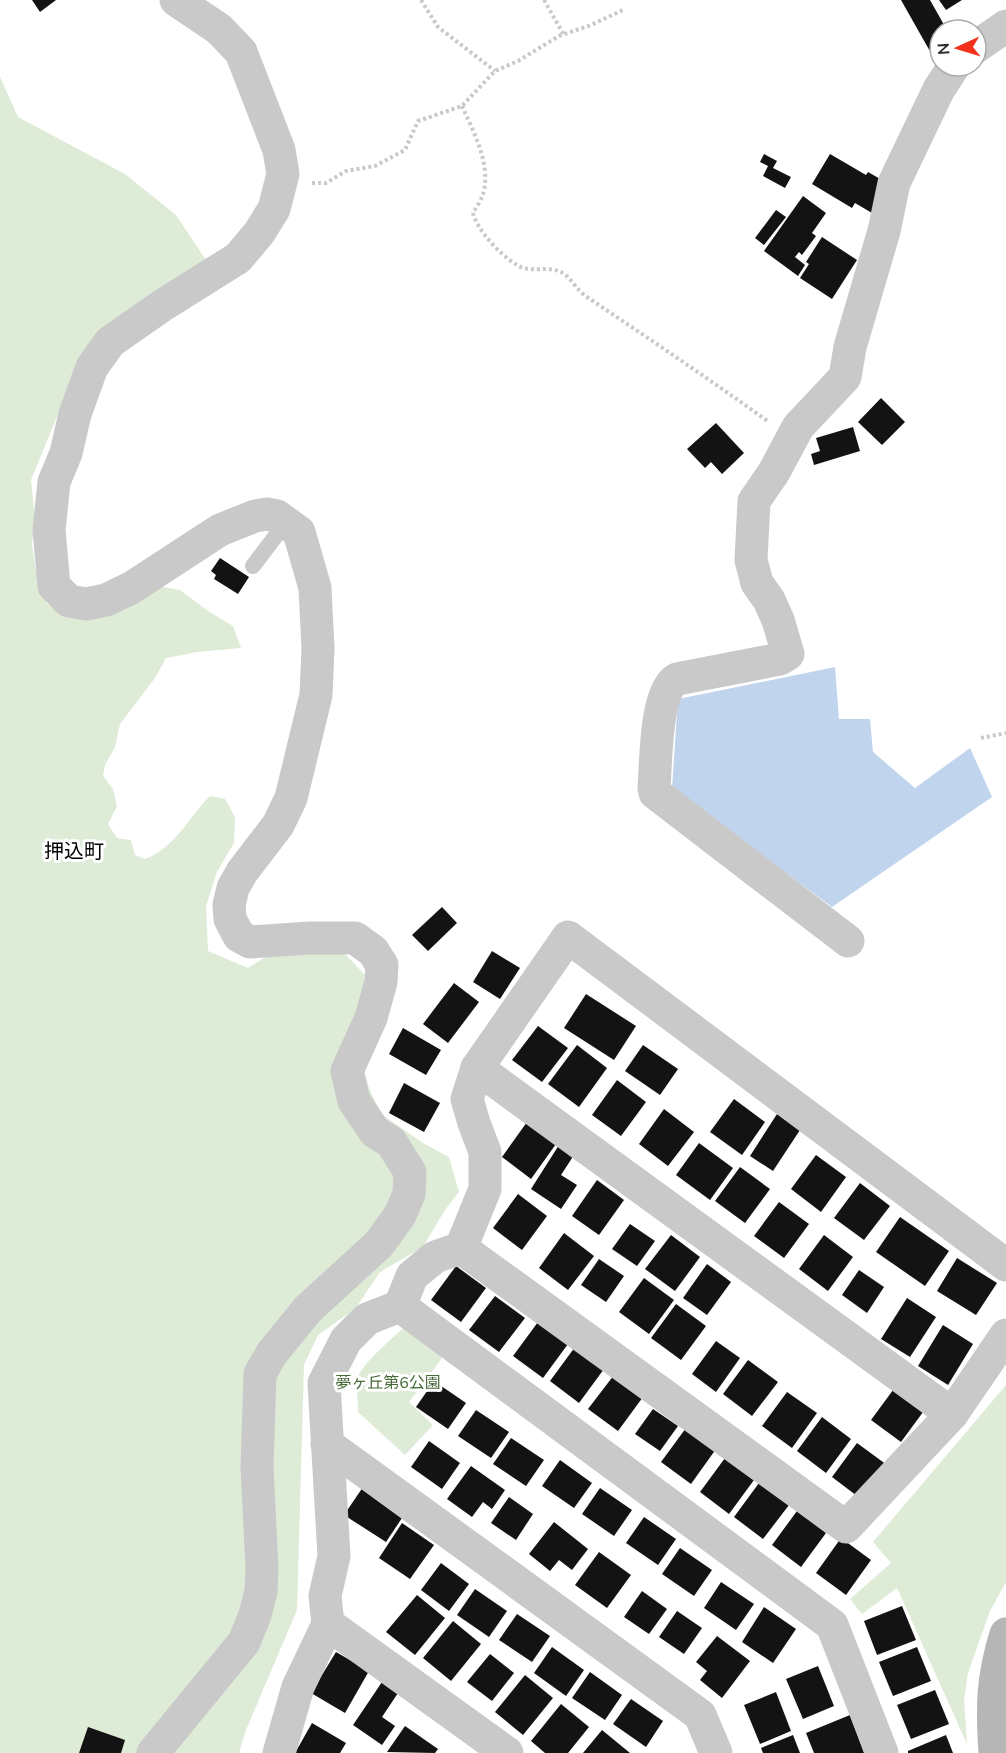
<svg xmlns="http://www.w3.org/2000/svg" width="1006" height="1753" viewBox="0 0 1006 1753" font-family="'Nunito Sans','Noto Sans JP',sans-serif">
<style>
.green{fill:#deebd7}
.water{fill:#c1d4ed}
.building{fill:#131313}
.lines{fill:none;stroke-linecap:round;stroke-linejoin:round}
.path{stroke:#c9c9c9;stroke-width:4;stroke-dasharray:3 3;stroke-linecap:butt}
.lane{stroke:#c9c9c9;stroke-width:16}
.street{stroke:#c9c9c9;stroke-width:33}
.secondary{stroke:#b6b6b6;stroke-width:33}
.labels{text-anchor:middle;stroke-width:6;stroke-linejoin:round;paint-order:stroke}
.park-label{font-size:16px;fill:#456a36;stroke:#fff}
.quarter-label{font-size:20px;fill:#000;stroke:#fff}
</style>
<rect width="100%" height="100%" fill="#fff"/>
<g class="green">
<path d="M0 77 18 117 125 174 176 215 208 263 65 397 31 480 35 519 32 544 36 572 47 604 81 615 158 586 180 590 208 611 233 626 241 648 197 652 166 658 155 678 120 724 115 747 105 765 103 776 113 789 117 806 108 824 117 838 131 840 135 855 145 859C175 848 189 817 210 796L225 799 235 817 234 843 217 872 206 906 208 951 248 968 275 951 344 953 365 975 362 1002 353 1029 369 1088 381 1114 423 1143 449 1157 459 1192 445 1210 423 1247 380 1272 355 1309 318 1335 304 1365 297 1610 246 1730 239 1753H0Z"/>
<path d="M409 1323 449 1349 409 1402 433 1425 405 1455 358 1412C358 1401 356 1389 358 1378 360 1365 397 1334 409 1323Z"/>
<polygon points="1006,1385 1006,1582 990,1611 968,1673 964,1700 967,1744 897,1588 862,1614 850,1599 891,1563 873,1542"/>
</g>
<polygon class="water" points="835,667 839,719 870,719 873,752 915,788 970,748 992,797 832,907 672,788 678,699"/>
<g class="building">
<polygon points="32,0 56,0 40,12"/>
<polygon points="901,0 930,0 947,30 940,30 940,69"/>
<polygon points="939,0 962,0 946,10"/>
<polygon points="764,154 777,161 773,168 791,177 785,188 763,176 768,166 760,162"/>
<polygon points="830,154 866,175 868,172 889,184 872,213 855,203 852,208 812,184"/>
<polygon points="803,196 826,213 812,233 816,236 802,255 799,252 795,257 805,265 798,276 764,251"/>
<polygon points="776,210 786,217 764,245 755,238"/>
<polygon points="822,237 857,260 832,299 800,278 809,264 806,262"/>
<polygon points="881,398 905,422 882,445 858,422"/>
<polygon points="716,423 744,453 722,474 711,462 705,468 687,449"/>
<polygon points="853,427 860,451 814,465 811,454 820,451 816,438"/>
<polygon points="220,558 249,577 238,594 214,579 216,575 211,571"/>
<polygon points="442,907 457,923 428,951 412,935"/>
<polygon points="492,951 520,968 500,999 473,982"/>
<polygon points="454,983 479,1002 448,1043 423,1024"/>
<polygon points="586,994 636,1026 614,1060 564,1028"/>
<polygon points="538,1026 568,1048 542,1082 512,1060"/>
<polygon points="403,1028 441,1050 426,1075 389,1054"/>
<polygon points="577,1045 607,1068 579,1107 548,1084"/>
<polygon points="643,1045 678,1069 660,1095 625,1071"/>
<polygon points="617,1080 646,1102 621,1136 592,1115"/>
<polygon points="404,1083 440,1103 424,1132 389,1113"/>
<polygon points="734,1099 765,1122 742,1155 710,1132"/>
<polygon points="664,1109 694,1132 668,1166 639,1144"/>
<polygon points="777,1114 800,1130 773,1171 750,1156"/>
<polygon points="527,1122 556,1144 531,1179 502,1157"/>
<polygon points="699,1143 733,1168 710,1200 676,1175"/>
<polygon points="559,1145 574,1155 561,1175 577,1185 561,1209 531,1189"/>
<polygon points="816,1155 846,1177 821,1212 791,1189"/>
<polygon points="740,1167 770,1189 745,1223 715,1201"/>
<polygon points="597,1180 624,1200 599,1235 572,1216"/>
<polygon points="860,1183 890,1206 864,1240 834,1218"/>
<polygon points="518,1194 547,1216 522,1250 493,1228"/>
<polygon points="779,1202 809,1224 784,1258 754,1236"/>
<polygon points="900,1217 949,1251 925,1286 876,1252"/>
<polygon points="630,1224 655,1241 637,1266 612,1249"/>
<polygon points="564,1233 594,1256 568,1290 539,1268"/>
<polygon points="671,1235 700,1257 675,1291 645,1269"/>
<polygon points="824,1235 853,1257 828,1291 799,1269"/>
<polygon points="957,1258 997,1283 976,1315 937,1291"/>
<polygon points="599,1259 624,1276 606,1302 581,1285"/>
<polygon points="707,1264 731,1282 707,1315 683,1298"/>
<polygon points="456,1266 486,1288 461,1322 431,1300"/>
<polygon points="859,1270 884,1287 867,1313 842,1295"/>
<polygon points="644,1278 674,1300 649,1334 619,1312"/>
<polygon points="495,1296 525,1318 499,1352 469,1330"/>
<polygon points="907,1298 936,1317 910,1357 881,1339"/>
<polygon points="676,1304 706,1326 681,1360 651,1338"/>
<polygon points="538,1322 568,1344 543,1378 513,1356"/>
<polygon points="943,1325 973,1344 948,1385 918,1366"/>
<polygon points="716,1341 740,1358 716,1392 692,1374"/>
<polygon points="575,1347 604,1369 579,1403 550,1381"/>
<polygon points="748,1360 778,1382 752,1416 723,1394"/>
<polygon points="614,1375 643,1397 618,1431 588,1409"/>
<polygon points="434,1381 466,1403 448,1429 416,1407"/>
<polygon points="896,1386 926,1408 901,1442 871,1420"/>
<polygon points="787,1392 817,1413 792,1448 762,1426"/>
<polygon points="653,1409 678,1426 660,1451 635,1434"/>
<polygon points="476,1410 509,1432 491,1458 458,1436"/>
<polygon points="822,1417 851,1439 826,1473 797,1451"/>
<polygon points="686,1428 716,1449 691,1484 661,1462"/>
<polygon points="511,1438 544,1460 526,1486 493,1464"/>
<polygon points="429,1441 460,1463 442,1489 411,1467"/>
<polygon points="857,1443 887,1465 861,1499 832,1477"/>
<polygon points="725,1458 754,1480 729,1514 700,1492"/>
<polygon points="560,1460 592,1483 574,1508 542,1486"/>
<polygon points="471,1466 505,1490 492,1509 483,1502 472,1517 447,1499"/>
<polygon points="759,1483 789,1505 763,1539 734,1517"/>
<polygon points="363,1487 404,1515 386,1542 344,1515"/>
<polygon points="600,1488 632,1510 614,1536 582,1514"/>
<polygon points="509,1497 533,1514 516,1540 491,1523"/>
<polygon points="797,1511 826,1533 801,1567 772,1545"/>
<polygon points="644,1517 676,1539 658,1565 626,1543"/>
<polygon points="554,1522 588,1549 572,1570 559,1560 550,1571 529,1554"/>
<polygon points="402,1523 434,1545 410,1579 379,1558"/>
<polygon points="841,1538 871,1560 846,1595 816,1573"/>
<polygon points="680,1548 712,1570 694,1596 662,1574"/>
<polygon points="599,1552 631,1575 607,1608 575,1585"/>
<polygon points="441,1563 469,1584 449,1611 421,1590"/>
<polygon points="721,1582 754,1604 736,1630 704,1608"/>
<polygon points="475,1589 507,1611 489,1637 457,1615"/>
<polygon points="642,1591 667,1609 649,1634 624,1617"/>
<polygon points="417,1595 445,1618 415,1655 386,1632"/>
<polygon points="902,1606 916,1640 877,1655 864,1621"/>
<polygon points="764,1607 796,1629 773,1663 742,1642"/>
<polygon points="677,1611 702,1628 684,1654 659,1637"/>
<polygon points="517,1614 550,1636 532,1662 499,1640"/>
<polygon points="453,1621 481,1644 451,1681 423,1658"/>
<polygon points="717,1636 750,1661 722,1698 700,1680 707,1671 696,1662"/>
<polygon points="552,1647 584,1670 566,1696 534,1673"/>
<polygon points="917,1647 931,1681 893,1696 879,1662"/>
<polygon points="336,1652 369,1671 345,1713 311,1693"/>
<polygon points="490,1654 514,1673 492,1701 467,1682"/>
<polygon points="818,1666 834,1706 803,1719 786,1679"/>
<polygon points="590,1672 622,1695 605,1720 572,1698"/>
<polygon points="525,1675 553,1698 523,1735 495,1712"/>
<polygon points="382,1682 398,1693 382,1717 395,1726 382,1745 353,1725"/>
<polygon points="935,1690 949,1724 911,1739 897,1705"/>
<polygon points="776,1692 791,1731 760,1744 744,1705"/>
<polygon points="631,1699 663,1721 646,1747 613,1724"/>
<polygon points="561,1704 589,1727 568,1753 545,1753 531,1741"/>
<polygon points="850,1715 864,1753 814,1753 806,1733"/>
<polygon points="312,1723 346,1743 340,1753 295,1753"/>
<polygon points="405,1726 438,1749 435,1753 387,1752"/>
<polygon points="88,1727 125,1740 121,1753 79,1753"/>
<polygon points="602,1730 630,1753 583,1753"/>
<polygon points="793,1735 800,1753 763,1753 761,1748"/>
<polygon points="946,1735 953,1753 908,1753 908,1751"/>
</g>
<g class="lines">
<g class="path">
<polyline points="421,0 438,27 495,71"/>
<polyline points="544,0 564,35"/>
<path d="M462 106C474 133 493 168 482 197 480 202 476 208 473 213 477 230 501 256 517 265 531 274 546 265 561 272 571 277 577 291 587 297 648 338 709 379 769 422"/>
<polyline points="312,183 326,183 346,171 375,166 405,150 418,121 462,106 495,71 518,61 559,36 591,25 625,9"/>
<polyline points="981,738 1006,733"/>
</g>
<polyline class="lane" points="253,566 287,521"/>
<g class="street">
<polyline points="976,47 1006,26"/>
<path d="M848 941 655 793 654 788C656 764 655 691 677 679L780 659 788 654 778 620 769 600 757 583 751 560 754 501 774 472 798 427 845 377 850 347 884 231 894 183 939 89 954 66"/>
<polyline points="477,1068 952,1414"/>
<polyline points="461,1248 846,1527 952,1414 1006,1335"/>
<polyline points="400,1306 832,1625 882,1753"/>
<polyline points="327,1444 700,1715 716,1753"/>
<polyline points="328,1624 507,1753"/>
<polyline points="153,1753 244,1642 255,1615 261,1591 262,1568 257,1467 260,1374 272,1353 308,1309 379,1244 400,1215 409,1194 410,1172 391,1142 375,1132 354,1101 347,1071 371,1018 381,982 382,965 373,951 355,938 310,938 250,942 239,936 230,919 229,905 233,888 242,872 278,825 291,798 316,695 318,649 315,588 299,532 277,516 267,514 255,516 220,530 131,588 106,600 86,604 69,601 54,586 49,530 54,482 66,453 75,414 92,367 110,342 163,305 238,258 259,233 274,209 283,174 279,150 241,52 219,29 176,0"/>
<polyline points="279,1753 298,1687 328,1624 325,1596 334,1556 324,1383 346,1340 367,1319 400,1306 412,1276 435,1257 461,1248 485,1189 485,1152 474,1123 467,1099 477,1068 568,937 1006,1265"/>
</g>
<path class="secondary" d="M995 1753C992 1707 992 1679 1006 1634"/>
</g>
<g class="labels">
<g class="park-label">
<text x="388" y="1388">夢ヶ丘第6公園</text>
</g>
<g class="quarter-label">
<text x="74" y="858">押込町</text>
</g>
</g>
<g transform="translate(958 48) rotate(266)"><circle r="28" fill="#ffffff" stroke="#ababab" stroke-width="1.5"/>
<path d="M0-4.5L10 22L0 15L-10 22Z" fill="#f4321c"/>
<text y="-9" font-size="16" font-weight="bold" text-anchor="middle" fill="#2c2c2c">N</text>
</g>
</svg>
